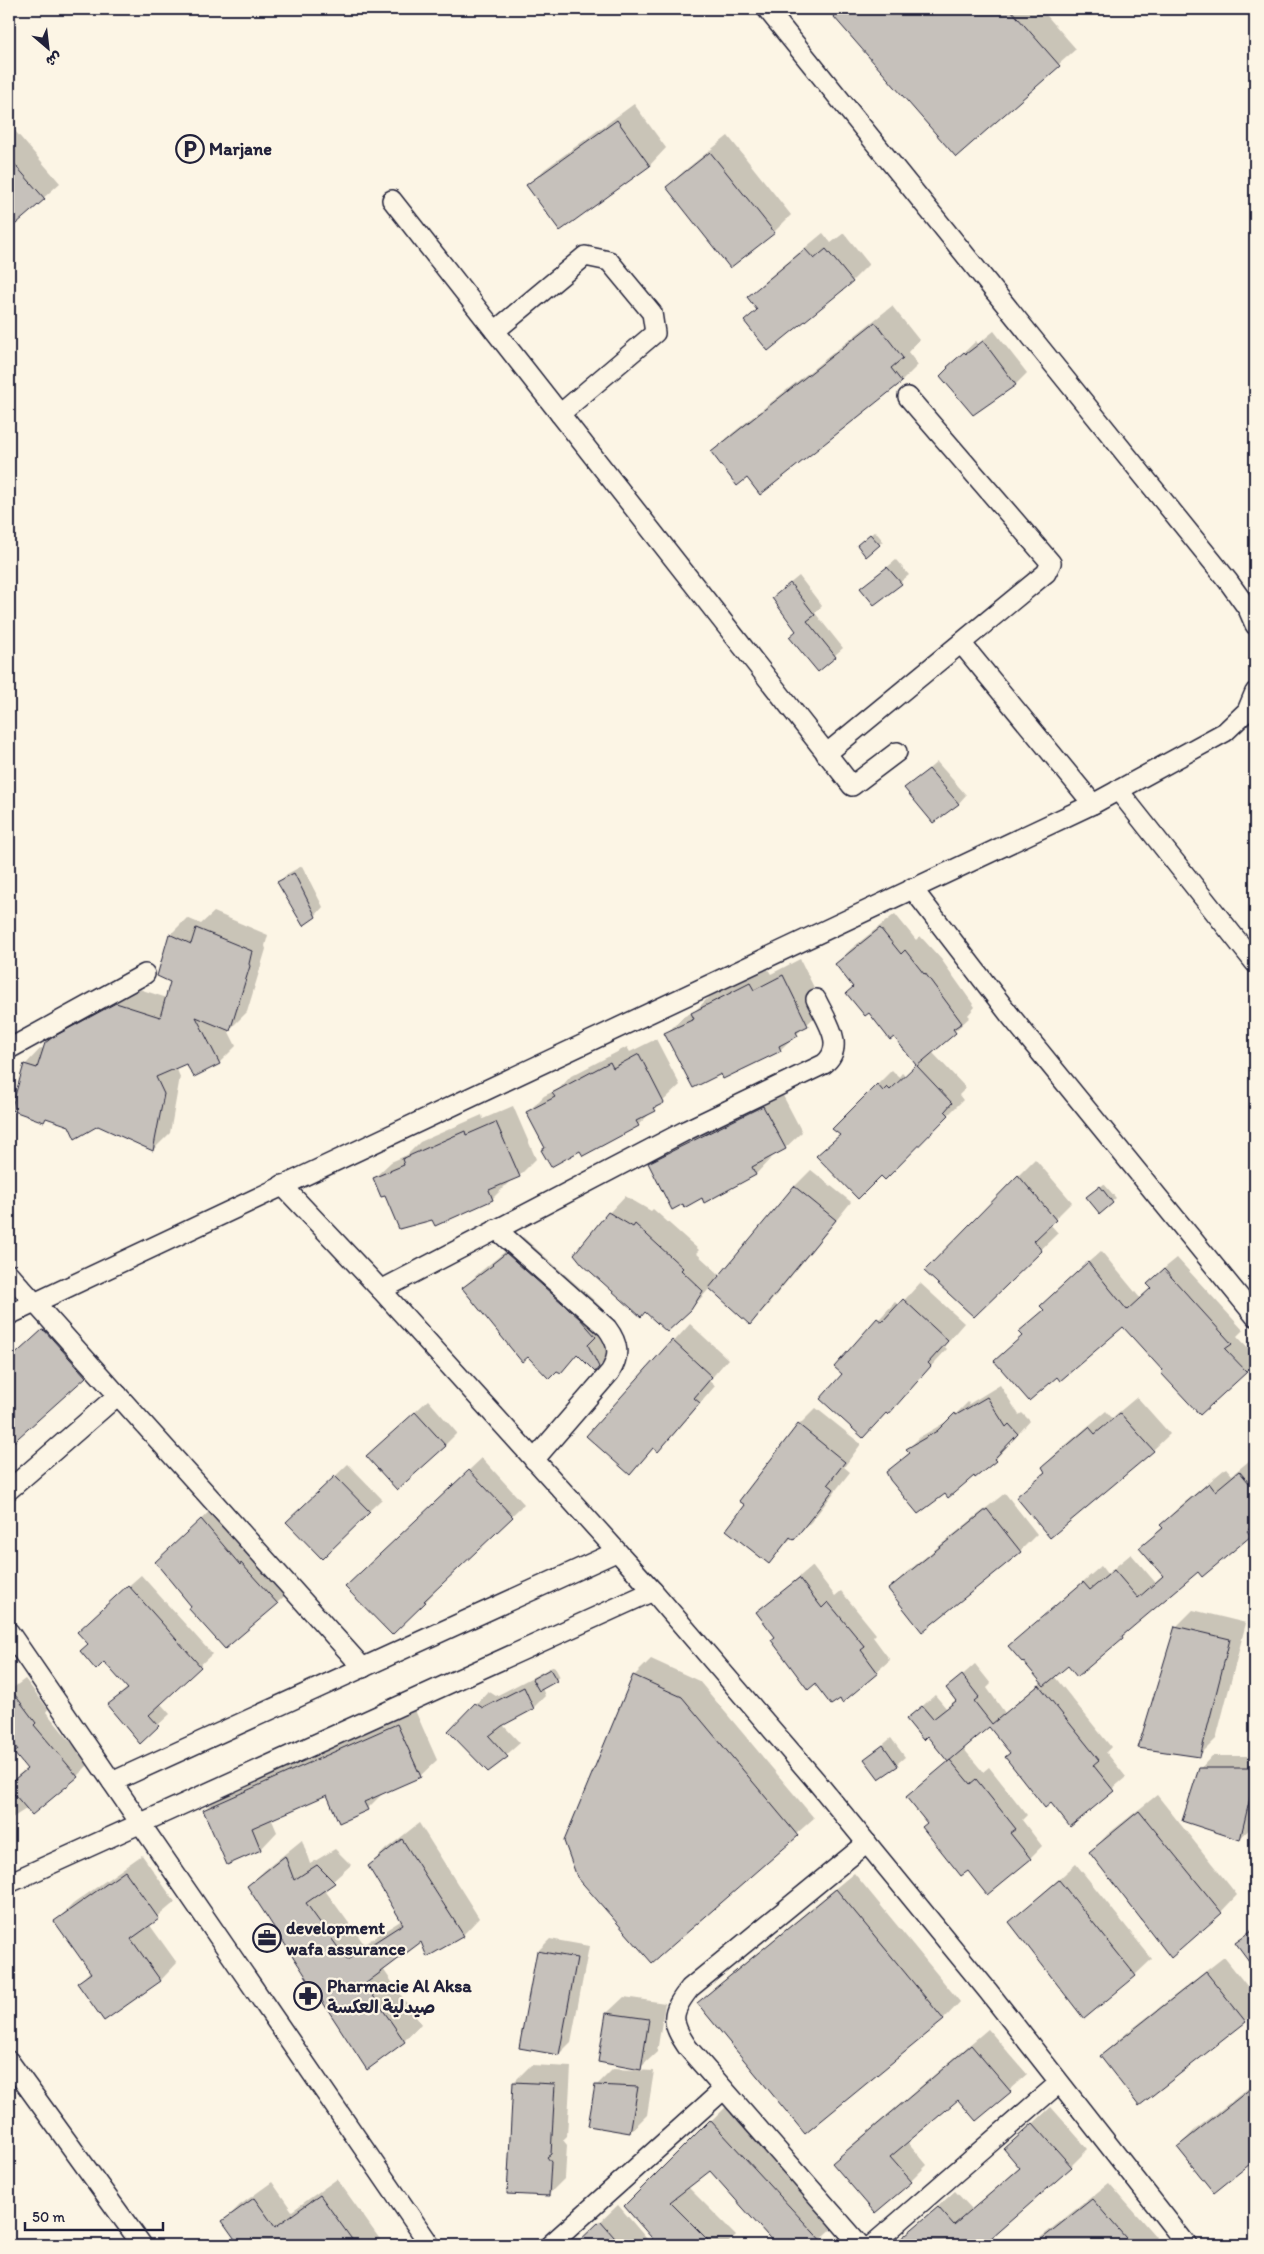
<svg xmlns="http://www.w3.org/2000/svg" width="1264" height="2254" viewBox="0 0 1264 2254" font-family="Itim,'Playpen Sans Arabic',sans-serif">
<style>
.shadow{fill:#0003}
.building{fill:#c6c1bb;stroke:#22223b}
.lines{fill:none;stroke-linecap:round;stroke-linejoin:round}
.minor-casing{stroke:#22223b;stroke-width:22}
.minor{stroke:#fcf5e5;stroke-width:19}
.labels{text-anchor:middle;stroke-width:4.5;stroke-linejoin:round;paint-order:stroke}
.poi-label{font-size:18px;font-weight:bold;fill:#22223b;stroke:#fcf5e5;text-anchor:start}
</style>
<rect width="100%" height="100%" fill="#fcf5e5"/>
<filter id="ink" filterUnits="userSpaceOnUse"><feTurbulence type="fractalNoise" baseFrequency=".02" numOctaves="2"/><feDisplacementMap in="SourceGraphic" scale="10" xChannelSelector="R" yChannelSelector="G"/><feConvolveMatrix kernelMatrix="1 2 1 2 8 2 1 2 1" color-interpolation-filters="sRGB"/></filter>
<g filter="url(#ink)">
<g class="shadow">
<polygon points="828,9 1041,9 1076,49 956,155"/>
<polygon points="634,104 666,148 650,165 560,230 528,185 545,169"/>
<polygon points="9,124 60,183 9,229"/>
<polygon points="728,136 791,215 774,232 667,187 684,171"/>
<polygon points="823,233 831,243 844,233 869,264 852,281 768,349 745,321 758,309 749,297 765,281"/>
<polygon points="892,306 919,340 908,352 918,365 902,381 712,453 729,436"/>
<polygon points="994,331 1027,373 1016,384 973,413 949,367 976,341 978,344"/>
<polygon points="875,531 883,541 879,544 863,541"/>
<polygon points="896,560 909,575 874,603 862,588"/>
<polygon points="799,576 822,606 815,613 843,648 818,670 798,630 782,590"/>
<polygon points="937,762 966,795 958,804 906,788"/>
<polygon points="302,866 323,907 315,916 279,882 287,874"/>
<polygon points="214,912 268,935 265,946 266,949 247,1012 230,1029 227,1028 236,1046 219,1063 187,1062 176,1067 180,1077 170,1133 153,1150 97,1124 69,1125 47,1117 43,1121 25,1065 41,1048 44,1049 46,1044 63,1027 133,987 167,998 172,982 170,935 187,918 201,924"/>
<polygon points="895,914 916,940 920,936 941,959 975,1007 968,1015 970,1017 932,1052 966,1088 959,1095 963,1100 885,1178 832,1142 841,1134 834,1128 892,1070 899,1077 902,1073 906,1077 917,1065 836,964 851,949"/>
<polygon points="800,959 824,1008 780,1050 722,1073 666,1034 683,1017 695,1011 709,997 767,968 771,974"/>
<polygon points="656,1039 680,1085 638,1125 580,1150 543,1150 546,1147 528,1112 544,1096 560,1088 571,1076 627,1047 630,1052"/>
<polygon points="780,1090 802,1132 785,1148 771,1155 772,1157 756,1174 704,1201 702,1197 650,1163 667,1146"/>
<polygon points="513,1106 536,1159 519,1176 508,1181 509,1182 492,1199 433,1218 385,1194 374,1178 391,1162 407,1155 420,1142 482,1115 483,1119"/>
<polygon points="1035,1159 1072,1202 1050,1224 1058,1233 974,1315 1018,1176"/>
<polygon points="811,1170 851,1202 767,1306 750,1323 710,1288 690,1310 609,1213 625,1196 651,1211 653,1209 699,1250 696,1253 719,1274 715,1280 716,1281 795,1186"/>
<polygon points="1104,1184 1116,1198 1100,1212 1092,1193"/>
<polygon points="523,1237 596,1302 612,1320 604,1327 611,1354 595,1371 578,1353 561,1371 528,1356 463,1288 480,1272"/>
<polygon points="1101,1251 1140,1298 1152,1287 1161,1271 1177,1258 1243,1330 1237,1336 1255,1355 1255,1362 1246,1371 1165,1371 1123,1325 1057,1376 996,1361 1023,1335 1045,1309 1054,1293"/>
<polygon points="920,1283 964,1323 944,1346 947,1349 888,1413 835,1367 895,1302 899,1306"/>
<polygon points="55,1318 98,1364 13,1440 11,1437 9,1440 9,1356 14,1352 16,1354"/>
<polygon points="690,1324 728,1359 709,1381 715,1386 675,1433 658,1450 654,1447 630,1473 588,1436"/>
<polygon points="1000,1385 1019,1415 1022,1413 1030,1421 995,1460 946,1492 888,1473 910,1452 908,1449 920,1437 951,1419 968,1402 969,1404"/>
<polygon points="1137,1397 1170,1434 1153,1450 1017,1497 1046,1470 1043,1467 1060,1450 1106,1411 1112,1418"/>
<polygon points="428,1400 457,1433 445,1445 368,1456"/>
<polygon points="816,1408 861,1444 844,1467 850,1472 811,1522 794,1538 792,1537 769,1562 747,1505 741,1501 799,1425"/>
<polygon points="1255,1456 1255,1522 1139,1620 1122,1637 1068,1664 1054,1676 1111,1747 1106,1752 1126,1777 1070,1825 989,1726 963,1748 983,1772 989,1767 1027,1815 1022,1820 1042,1846 1030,1858 929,1822 908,1797 949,1761 928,1734 908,1719 935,1695 946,1708 957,1699 948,1688 975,1664 991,1684 987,1688 1005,1713 1042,1682 1010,1646 1101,1566 1107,1574 1131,1554 1155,1582 1163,1575 1140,1548 1163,1527 1161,1525 1178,1508 1226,1468 1232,1475"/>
<polygon points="482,1458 524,1504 436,1588 437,1589 425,1602 359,1574"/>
<polygon points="348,1464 382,1499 369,1511 300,1510"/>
<polygon points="1005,1493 1037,1534 1020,1551 923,1630 890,1589 907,1572"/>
<polygon points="214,1507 290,1591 277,1603 193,1606 169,1550"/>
<polygon points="812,1566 835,1596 841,1591 876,1634 873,1637 890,1660 843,1701 758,1612"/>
<polygon points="141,1575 212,1654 160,1703 170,1714 158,1725 109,1705 128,1687 90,1620"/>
<polygon points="1193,1610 1246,1623 1216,1739 1199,1756 1139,1746 1177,1626"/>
<polygon points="651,1659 699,1681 814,1818 652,1962 634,1676"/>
<polygon points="554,1666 560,1677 542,1688 545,1696 533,1708 502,1724 520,1743 488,1771 476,1704 488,1691 496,1696"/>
<polygon points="25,1679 48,1709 46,1712 89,1764 77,1776 9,1820 9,1783 28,1767 9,1744 9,1691"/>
<polygon points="414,1708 437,1760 420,1776 384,1792 367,1809 328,1793 271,1818 277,1832 261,1849 228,1863 204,1810 221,1794"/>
<polygon points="891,1738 905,1757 880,1778 866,1759"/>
<polygon points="1212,1756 1255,1756 1255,1812 1252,1827 1239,1839 1200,1769"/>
<polygon points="1157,1795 1237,1895 1221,1912 1091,1852 1107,1835"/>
<polygon points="419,1823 479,1918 463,1935 421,1940 383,1969 421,2024 404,2041 248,1886 265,1870 302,1840 310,1864 335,1849 351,1865 324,1889 364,1944 402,1920 369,1866 386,1849"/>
<polygon points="142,1855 175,1902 149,1924 177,1963 161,1980 105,2019 79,1983 91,1970 56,1921 73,1904"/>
<polygon points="1076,1864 1152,1959 1135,1975 1010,1922"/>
<polygon points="854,1873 960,2002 944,2019 806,2132 699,2003 716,1987"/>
<polygon points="1255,1925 1255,1967 1237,1942"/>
<polygon points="550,1939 589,1946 571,2042 559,2054 538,1951"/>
<polygon points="1224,1957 1255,1996 1255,2011 1245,2021 1101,2056 1118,2040"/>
<polygon points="624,1997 665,2003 657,2052 640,2068 607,2013"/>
<polygon points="988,2029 1027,2074 976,2119 958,2098 907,2141 927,2165 911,2181 834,2163 851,2146"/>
<polygon points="531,2065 571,2067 567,2136 563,2140 567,2145 565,2178 548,2195 514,2082"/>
<polygon points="613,2069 654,2071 647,2115 630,2132 596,2086"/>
<polygon points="1255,2083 1255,2159 1214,2191 1178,2147 1195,2130"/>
<polygon points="728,2105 837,2224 814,2245 762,2245 772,2238 710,2169 688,2187 736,2235 726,2245 659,2245 626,2206"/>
<polygon points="1051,2107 1088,2149 1071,2166 981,2245 905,2245 900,2241 955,2191 972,2209 1021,2166 1006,2149"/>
<polygon points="337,2179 384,2245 240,2245 224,2221 240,2205 272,2182 292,2211"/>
<polygon points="1109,2183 1163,2245 1031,2245"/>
<polygon points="618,2205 652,2245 576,2245"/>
</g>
<g class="building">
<polygon points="827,9 1010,9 1060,66 956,157"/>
<polygon points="617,120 650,166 560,231 526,185"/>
<polygon points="710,152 775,233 730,268 666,187"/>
<polygon points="9,158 45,199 9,230"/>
<polygon points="805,249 814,259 826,249 853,282 768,351 744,321 757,310 747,297"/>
<polygon points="875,322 903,358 891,368 902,382 760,495 747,478 737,486 711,452"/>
<polygon points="983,341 1016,385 973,415 940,376 948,368 947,367 964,352 966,354"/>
<polygon points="870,534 880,545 866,557 857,545"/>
<polygon points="887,567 902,584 874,605 860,588"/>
<polygon points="790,583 815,615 807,621 836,657 818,672 789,637 796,631 772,598"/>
<polygon points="929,769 959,804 933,823 904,788"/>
<polygon points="294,873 316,917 303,926 277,882"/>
<polygon points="196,928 252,951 249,964 250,966 230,1031 196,1017 220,1064 194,1077 186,1064 156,1077 164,1094 153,1151 98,1126 75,1139 69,1126 46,1118 44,1122 11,1110 24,1064 37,1068 45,1043 53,1037 116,1003 160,1017 170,982 157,976 169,934 191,944"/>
<polygon points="880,928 901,954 905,950 924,974 925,973 962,1023 953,1029 956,1033 917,1066 952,1103 945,1111 949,1115 885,1180 881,1176 858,1199 816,1156 840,1135 832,1129 877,1084 883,1091 887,1087 890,1090 916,1065 894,1037 890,1040 869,1013 865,1016 846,993 853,987 835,964"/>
<polygon points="783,975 808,1026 796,1032 798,1036 779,1046 781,1051 723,1079 721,1074 693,1088 664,1033 694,1019 691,1013 750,983 754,990"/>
<polygon points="639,1054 664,1103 654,1108 656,1111 636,1121 639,1126 583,1156 580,1151 551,1167 541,1150 545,1148 526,1112 555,1097 552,1093 610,1062 613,1068"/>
<polygon points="763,1106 786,1149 752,1167 756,1175 704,1203 702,1198 684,1208 683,1204 672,1210 648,1163"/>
<polygon points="496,1122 520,1177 489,1190 493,1200 435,1226 432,1220 399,1229 385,1196 381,1197 373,1178 404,1165 402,1159 465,1131 466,1135"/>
<polygon points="1018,1175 1056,1220 1034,1241 1042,1251 974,1317 924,1271"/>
<polygon points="794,1186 836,1220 750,1325 709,1288"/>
<polygon points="1100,1186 1113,1203 1100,1214 1086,1197"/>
<polygon points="608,1212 633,1227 635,1224 683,1268 681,1270 703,1291 691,1310 667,1332 645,1312 641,1317 582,1264 574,1254"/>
<polygon points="506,1253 580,1319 596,1337 588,1345 599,1367 595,1372 577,1354 561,1373 557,1371 549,1379 528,1357 522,1362 462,1288 493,1265 492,1264"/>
<polygon points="1088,1262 1127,1310 1151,1288 1147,1284 1164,1269 1232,1344 1225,1349 1247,1372 1200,1415 1161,1373 1163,1371 1123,1327 1060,1381 1057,1377 1029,1401 994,1361 1022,1336 1018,1332 1044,1310 1040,1306"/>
<polygon points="903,1299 948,1341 928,1363 931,1366 888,1415 886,1413 863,1438 820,1399 842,1374 834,1367 877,1318 882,1322"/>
<polygon points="42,1330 45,1331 86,1377 9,1446 9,1360"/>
<polygon points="672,1340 712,1377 694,1398 700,1403 658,1452 653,1448 630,1475 586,1436"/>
<polygon points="987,1397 1006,1427 1009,1424 1018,1434 994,1459 996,1461 975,1478 974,1476 948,1498 945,1494 918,1514 890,1480 886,1472 910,1453 906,1449 937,1431 955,1413 956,1415"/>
<polygon points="415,1412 446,1446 397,1490 366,1456"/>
<polygon points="1120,1413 1154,1451 1050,1538 1016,1497 1045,1472 1042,1467 1089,1427 1095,1434"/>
<polygon points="798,1424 845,1462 828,1484 834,1489 794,1540 790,1537 769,1564 726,1530 745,1505 739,1501"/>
<polygon points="469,1470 513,1517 424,1601 426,1602 392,1635 345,1587"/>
<polygon points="1239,1471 1255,1490 1255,1523 1247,1531 1251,1536 1202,1577 1198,1572 1122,1636 1123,1638 1077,1677 1068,1666 1044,1686 1023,1661 1022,1662 1008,1646 1083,1582 1090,1590 1114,1570 1138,1598 1163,1576 1139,1548 1163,1528 1160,1525 1209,1483 1215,1491"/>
<polygon points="335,1476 370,1512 322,1559 286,1522"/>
<polygon points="987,1509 1021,1552 922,1632 888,1589"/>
<polygon points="201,1519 240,1565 241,1563 278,1604 225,1649 189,1609 191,1606 155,1562"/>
<polygon points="799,1578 822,1608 828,1602 865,1647 861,1650 878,1673 842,1703 840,1699 831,1705 815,1684 808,1690 771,1640 775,1637 756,1612"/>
<polygon points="128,1585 201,1667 149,1715 159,1726 140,1744 107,1705 128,1689 104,1662 96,1670 80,1651 88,1644 77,1632"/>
<polygon points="1175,1626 1230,1639 1200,1757 1138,1748"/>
<polygon points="550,1669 557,1681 539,1691 532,1679"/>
<polygon points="633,1675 682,1697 798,1836 652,1963 577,1877 564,1841"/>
<polygon points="962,1675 979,1697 974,1701 992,1724 1039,1685 1099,1760 1093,1765 1114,1791 1070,1827 1051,1803 1045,1808 1005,1757 1010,1753 989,1727 948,1762 927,1736 923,1740 906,1719 922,1706 933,1719 956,1701 946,1688"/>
<polygon points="9,1687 36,1723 34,1725 78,1777 32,1815 9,1788 9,1784 27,1769 14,1753 18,1750 9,1738"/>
<polygon points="524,1687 534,1709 502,1726 489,1736 508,1757 488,1772 448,1731 475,1703 483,1708"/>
<polygon points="397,1724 421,1777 364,1802 368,1810 339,1823 327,1795 252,1828 261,1850 227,1865 203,1810"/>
<polygon points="883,1745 898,1766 879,1779 864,1759"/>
<polygon points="950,1760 970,1784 976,1779 1016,1829 1010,1833 1031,1859 987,1895 968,1871 961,1876 922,1827 927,1823 906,1797"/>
<polygon points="1199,1768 1255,1768 1255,1777 1240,1840 1182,1821"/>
<polygon points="1139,1811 1222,1913 1171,1958 1089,1852"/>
<polygon points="402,1839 464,1936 427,1957 421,1942 365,1984 405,2042 367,2070 247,1886 285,1856 294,1880 317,1865 335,1883 306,1903 347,1960 403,1924 368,1866"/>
<polygon points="125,1871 159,1919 131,1939 161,1981 104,2021 77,1983 91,1973 54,1921"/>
<polygon points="1059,1880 1136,1976 1084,2019 1009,1922"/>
<polygon points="836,1889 944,2020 805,2134 697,2003"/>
<polygon points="1255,1928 1255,1969 1235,1942"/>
<polygon points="537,1951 577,1958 559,2055 519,2048"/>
<polygon points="1206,1972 1246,2022 1139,2106 1100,2056"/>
<polygon points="606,2013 649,2019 641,2070 598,2062"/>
<polygon points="971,2045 1011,2092 976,2121 958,2100 890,2157 912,2182 875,2213 832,2163"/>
<polygon points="513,2082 555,2084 551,2154 547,2157 551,2162 549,2196 507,2194"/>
<polygon points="595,2085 638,2087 630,2133 588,2126"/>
<polygon points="1255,2085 1255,2160 1214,2193 1177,2147"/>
<polygon points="710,2120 825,2245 776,2245 710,2171 670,2202 713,2245 658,2245 624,2206"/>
<polygon points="1033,2123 1072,2167 983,2245 893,2245 938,2207 954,2225 1020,2168 1004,2149"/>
<polygon points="320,2195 356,2245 239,2245 222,2221 254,2198 275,2227"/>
<polygon points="1092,2199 1132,2245 1034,2245"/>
<polygon points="600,2221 621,2245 575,2245"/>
</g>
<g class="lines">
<defs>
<g id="minor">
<polyline points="767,9 1228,581 1248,609 1255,625"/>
<polyline points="392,200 852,786 897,752"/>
<polyline points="495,331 585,256 609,261 652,313 655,333 560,414"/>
<polyline points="961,643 1093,804"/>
<polyline points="826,754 1046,573 1051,563 908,397"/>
<polyline points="1118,790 1255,963"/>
<polyline points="912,888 1009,1014 1255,1316"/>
<polyline points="9,1049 145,974"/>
<polyline points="282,1185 381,1290 653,1591 816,1781 988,1991 1187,2245"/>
<path d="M496 1229 607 1328C619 1344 620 1356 610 1372L534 1460"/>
<polyline points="9,1274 363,1668"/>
<path d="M381 1290 687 1130 824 1064C847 1046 825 1019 816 999"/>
<polyline points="9,1315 1093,804 1225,732 1247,711 1255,692"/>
<polyline points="9,1490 118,1395"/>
<polyline points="9,1632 430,2245"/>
<polyline points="112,1782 616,1552"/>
<polyline points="9,1883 653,1591"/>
<polyline points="9,2061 142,2245"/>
<polyline points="550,2245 723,2090"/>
<path d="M860 2245 688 2048C670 2022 670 2013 690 1988L867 1843"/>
<polyline points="872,2245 1059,2083"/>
</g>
</defs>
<use href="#minor" class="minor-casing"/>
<use href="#minor" class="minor"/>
</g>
</g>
<defs>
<symbol id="parking-ring" viewBox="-11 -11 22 22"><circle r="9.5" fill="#fcf5e5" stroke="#22223b" stroke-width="1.5"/><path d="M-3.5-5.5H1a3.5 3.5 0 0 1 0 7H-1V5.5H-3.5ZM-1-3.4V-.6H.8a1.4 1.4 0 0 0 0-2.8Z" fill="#22223b"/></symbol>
<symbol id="office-ring" viewBox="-11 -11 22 22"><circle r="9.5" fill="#fcf5e5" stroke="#22223b" stroke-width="1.5"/><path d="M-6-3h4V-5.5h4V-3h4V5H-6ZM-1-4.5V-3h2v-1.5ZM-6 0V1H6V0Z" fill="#22223b"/></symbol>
<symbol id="pharmacy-ring" viewBox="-11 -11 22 22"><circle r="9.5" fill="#fcf5e5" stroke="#22223b" stroke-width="1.5"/><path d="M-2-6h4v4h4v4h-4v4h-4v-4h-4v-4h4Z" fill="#22223b"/></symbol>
</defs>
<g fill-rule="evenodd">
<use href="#parking-ring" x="174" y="133" width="32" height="32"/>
<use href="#office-ring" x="251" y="1922" width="32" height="32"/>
<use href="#pharmacy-ring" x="292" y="1980" width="32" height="32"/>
</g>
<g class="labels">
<g class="poi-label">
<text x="209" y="155">Marjane</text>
<text x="286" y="1934">development<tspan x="286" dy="21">wafa assurance</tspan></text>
<text x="327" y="1992">Pharmacie Al Aksa<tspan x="327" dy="21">صيدلية العكسة</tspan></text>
</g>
</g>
<rect width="1264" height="2254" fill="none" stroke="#fcf5e5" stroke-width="30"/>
<rect x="15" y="15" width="1234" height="2224" fill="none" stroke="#22223b" stroke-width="2" filter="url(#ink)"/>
<g transform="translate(48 48) rotate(152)" stroke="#fcf5e5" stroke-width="4" paint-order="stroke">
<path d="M0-4L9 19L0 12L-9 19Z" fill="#22223b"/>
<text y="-8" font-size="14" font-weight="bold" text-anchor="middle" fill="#22223b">ش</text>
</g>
<path d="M25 2222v8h138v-8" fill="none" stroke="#22223b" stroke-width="2.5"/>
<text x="32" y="2222" font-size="15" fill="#22223b" stroke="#fcf5e5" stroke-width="4" paint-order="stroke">50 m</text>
</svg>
